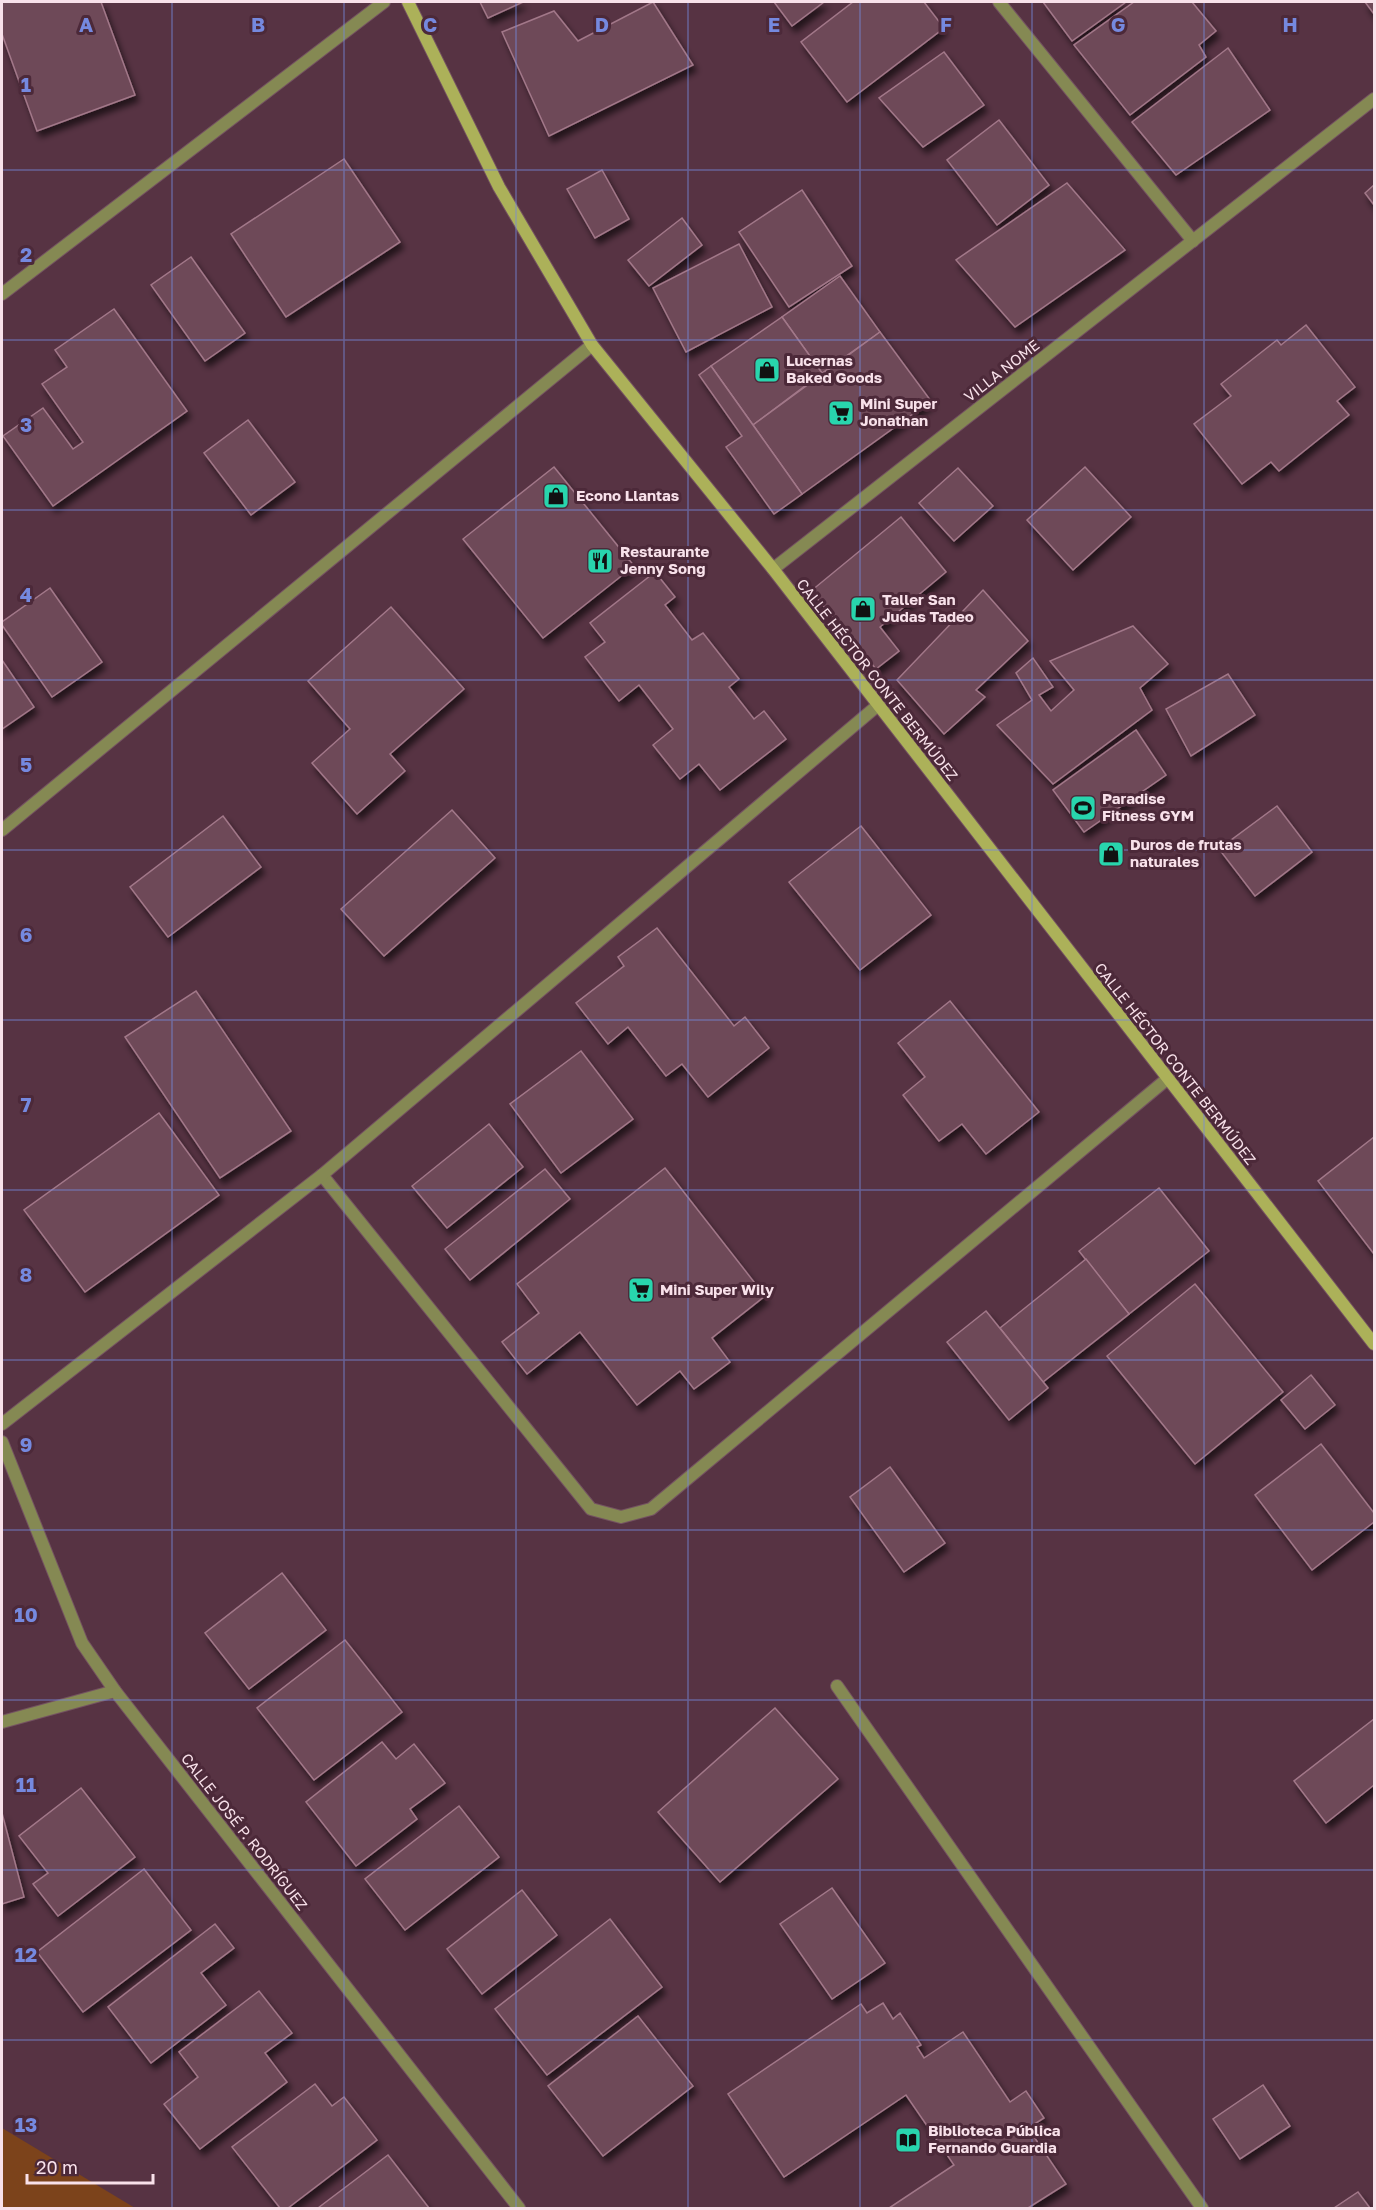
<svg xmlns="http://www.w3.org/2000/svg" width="1376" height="2210" viewBox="0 0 1376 2210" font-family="'Golos Text',sans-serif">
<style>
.green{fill:#7c431b}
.building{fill:#6e4858;stroke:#a27889;stroke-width:1.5;filter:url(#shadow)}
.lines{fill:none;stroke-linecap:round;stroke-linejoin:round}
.lane-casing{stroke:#745261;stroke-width:14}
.street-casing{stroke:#745261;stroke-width:14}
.secondary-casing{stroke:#745261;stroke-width:14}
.lane{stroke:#858953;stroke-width:12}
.street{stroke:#858953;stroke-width:12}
.secondary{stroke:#acb159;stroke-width:12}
.grid{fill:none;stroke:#7589df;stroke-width:1.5;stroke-opacity:0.55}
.labels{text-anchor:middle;stroke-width:6;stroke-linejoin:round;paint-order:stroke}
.poi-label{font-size:15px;font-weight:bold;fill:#f8e1ea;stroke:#4c2939;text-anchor:start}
.street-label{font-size:15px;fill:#f8e1ea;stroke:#4c2939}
.grid-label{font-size:20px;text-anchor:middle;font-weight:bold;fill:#7589df;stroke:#4c2939;stroke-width:6;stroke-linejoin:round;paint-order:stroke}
</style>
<defs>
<filter id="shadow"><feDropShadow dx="3.5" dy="6" stdDeviation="3" flood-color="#0009"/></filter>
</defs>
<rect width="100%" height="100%" fill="#573343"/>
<polygon class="green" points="2,2128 135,2208 2,2208"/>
<g class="building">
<polygon points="2,2 101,2 135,95 37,131 2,34"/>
<polygon points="480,2 523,2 488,18"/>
<polygon points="653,2 693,65 549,136 502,32 554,11 578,41"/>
<polygon points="774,2 824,2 792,26"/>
<polygon points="853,2 924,2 944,28 847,102 801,42"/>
<polygon points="1043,2 1126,2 1072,41"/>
<polygon points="1134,2 1192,2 1216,31 1199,45 1206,57 1130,115 1074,45"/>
<polygon points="1365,2 1374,2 1374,14"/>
<polygon points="1228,48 1270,110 1176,175 1132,122"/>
<polygon points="944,52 984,105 923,147 879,98"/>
<polygon points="999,120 1049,185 997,225 947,160"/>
<polygon points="344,159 400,242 286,317 231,234"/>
<polygon points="602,170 629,219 595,238 567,189"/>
<polygon points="1067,183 1125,250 1015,327 956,260"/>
<polygon points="1374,185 1374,205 1365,193"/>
<polygon points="802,190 852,266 789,307 739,232"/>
<polygon points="682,218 702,245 649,286 628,260"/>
<polygon points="739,244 772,307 686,352 653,288"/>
<polygon points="191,257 245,333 205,361 151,285"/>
<polygon points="840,276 880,332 822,373 782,317"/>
<polygon points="114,309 187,411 53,506 3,436 43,408 73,449 83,442 42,384 67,367 55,350"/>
<polygon points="782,317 822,373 753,425 711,366"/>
<polygon points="1306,325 1355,387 1337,401 1349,415 1279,471 1271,462 1242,484 1194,424 1231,396 1221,384 1277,340 1281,345"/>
<polygon points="880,332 931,401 802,494 753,425"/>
<polygon points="711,366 802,494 774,514 726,447 742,436 699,375"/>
<polygon points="248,420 295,482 251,515 204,453"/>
<polygon points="554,467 634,566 543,638 463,539"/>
<polygon points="1085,467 1131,517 1073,570 1027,520"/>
<polygon points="958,468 993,506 954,541 919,503"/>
<polygon points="901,517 946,572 880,627 899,651 876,669 811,591"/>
<polygon points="655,572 675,597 665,605 692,640 703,633 739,679 729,687 754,719 764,711 786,739 720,790 699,764 680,779 653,745 673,729 639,685 619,701 585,657 605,642 590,623"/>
<polygon points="50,588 102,662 52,697 2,625 2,622"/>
<polygon points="983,590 1028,641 976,690 985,697 944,734 897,680"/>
<polygon points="391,607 464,689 390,754 405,771 357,814 312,763 350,729 308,681"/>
<polygon points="1133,626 1168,664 1140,688 1152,710 1053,784 997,725 1032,700 1016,673 1033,658 1053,687 1039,695 1051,711 1074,690 1050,661"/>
<polygon points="2,660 34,707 2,729"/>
<polygon points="1228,674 1255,715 1191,756 1166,709"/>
<polygon points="1136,730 1166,775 1084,832 1053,790"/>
<polygon points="1277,806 1312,852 1255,896 1219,849"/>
<polygon points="452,810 495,858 384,956 341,909"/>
<polygon points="223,816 261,867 168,937 130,887"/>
<polygon points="861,826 931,915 860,970 789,882"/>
<polygon points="657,928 734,1026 745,1017 769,1048 708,1097 682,1064 666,1076 628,1027 608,1044 576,1003 624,966 618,957"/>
<polygon points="196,991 291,1131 220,1178 125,1037"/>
<polygon points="950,1001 1039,1112 986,1154 962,1124 939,1141 903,1095 925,1077 898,1043"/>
<polygon points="581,1051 633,1119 561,1173 510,1104"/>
<polygon points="159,1113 219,1195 85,1292 24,1210"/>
<polygon points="489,1124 523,1167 447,1228 412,1186"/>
<polygon points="1374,1137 1374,1254 1318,1181"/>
<polygon points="665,1168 765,1296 712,1338 730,1362 694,1389 680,1371 637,1405 580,1332 527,1374 502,1342 539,1313 517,1284"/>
<polygon points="545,1169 570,1199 470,1280 445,1249"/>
<polygon points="1159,1188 1209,1251 1129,1314 1079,1251"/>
<polygon points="1086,1259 1129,1314 1043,1382 1000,1328"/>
<polygon points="1195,1284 1283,1392 1195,1464 1107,1356"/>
<polygon points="986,1311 1048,1388 1009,1420 947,1342"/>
<polygon points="1311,1375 1335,1405 1305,1429 1281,1400"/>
<polygon points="1321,1444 1374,1513 1374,1522 1312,1570 1255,1495"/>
<polygon points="890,1467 945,1543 904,1572 850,1497"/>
<polygon points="282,1573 326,1630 249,1689 205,1633"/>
<polygon points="345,1640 402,1712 314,1780 257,1708"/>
<polygon points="775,1708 838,1779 720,1882 658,1812"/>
<polygon points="1374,1719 1374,1785 1326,1823 1294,1781"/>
<polygon points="382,1742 396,1759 414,1744 445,1783 410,1809 417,1819 356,1866 306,1802"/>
<polygon points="81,1788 135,1857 58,1916 33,1884 48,1873 19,1836"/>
<polygon points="459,1806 499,1857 405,1930 365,1879"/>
<polygon points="2,1813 24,1897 2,1904"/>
<polygon points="144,1869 191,1930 83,2012 37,1952"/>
<polygon points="832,1888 885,1963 832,1999 780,1924"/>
<polygon points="522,1890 557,1935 482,1994 447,1949"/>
<polygon points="610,1919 662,1987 547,2075 495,2009"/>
<polygon points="215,1924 234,1948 201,1973 226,2005 151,2063 108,2007"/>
<polygon points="259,1991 292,2033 265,2053 287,2082 200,2149 164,2104 198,2077 179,2052"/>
<polygon points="883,2003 893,2019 900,2013 921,2045 917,2047 924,2058 963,2032 1010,2102 1026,2091 1044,2118 1028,2128 1066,2184 1028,2208 889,2208 954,2165 906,2095 784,2177 728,2094 861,2004 867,2013"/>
<polygon points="638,2016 693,2086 603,2156 548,2086"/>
<polygon points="315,2084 332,2106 344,2097 377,2140 288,2208 280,2208 232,2147"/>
<polygon points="1263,2085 1290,2126 1240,2159 1213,2119"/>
<polygon points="388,2155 429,2208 318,2208"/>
<polygon points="1358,2192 1370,2208 1334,2208"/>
</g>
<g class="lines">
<defs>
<g id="lane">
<polyline points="322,1175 591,1509 621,1517 651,1509 1167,1079"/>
<polyline points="837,1686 1202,2208"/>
</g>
<g id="street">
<polyline points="999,2 1193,241"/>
<polyline points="2,294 384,2"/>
<polyline points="773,569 1374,99"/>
<polyline points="2,830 592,345"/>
<polyline points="2,1424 322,1175 877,706"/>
<polyline points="2,1442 82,1643 115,1691 519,2208"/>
<polyline points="2,1722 115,1691"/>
</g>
<polyline id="secondary" points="408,2 499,187 592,345 773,569 1374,1344"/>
</defs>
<use href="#lane" class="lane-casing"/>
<use href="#street" class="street-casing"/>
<use href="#secondary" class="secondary-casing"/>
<use href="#lane" class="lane"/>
<use href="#street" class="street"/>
<use href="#secondary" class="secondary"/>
</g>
<path class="grid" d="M172 2V2208M344 2V2208M516 2V2208M688 2V2208M860 2V2208M1032 2V2208M1204 2V2208M2 170H1374M2 340H1374M2 510H1374M2 680H1374M2 850H1374M2 1020H1374M2 1190H1374M2 1360H1374M2 1530H1374M2 1700H1374M2 1870H1374M2 2040H1374"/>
<defs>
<symbol id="shop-square" viewBox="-11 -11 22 22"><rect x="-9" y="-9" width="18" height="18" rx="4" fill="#28d5ad" stroke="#4c2939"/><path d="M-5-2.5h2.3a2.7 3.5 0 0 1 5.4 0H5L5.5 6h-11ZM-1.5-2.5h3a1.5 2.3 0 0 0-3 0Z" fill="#111"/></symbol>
<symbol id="supermarket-square" viewBox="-11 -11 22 22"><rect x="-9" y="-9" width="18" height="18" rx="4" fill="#28d5ad" stroke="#4c2939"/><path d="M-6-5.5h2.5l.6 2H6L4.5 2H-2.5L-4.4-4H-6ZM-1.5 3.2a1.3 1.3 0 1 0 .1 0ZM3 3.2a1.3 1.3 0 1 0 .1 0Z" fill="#111"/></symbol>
<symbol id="restaurant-square" viewBox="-11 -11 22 22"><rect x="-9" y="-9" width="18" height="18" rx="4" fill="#28d5ad" stroke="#4c2939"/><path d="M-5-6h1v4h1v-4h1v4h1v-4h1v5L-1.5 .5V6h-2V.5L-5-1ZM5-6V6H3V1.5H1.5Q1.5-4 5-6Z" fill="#111"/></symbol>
<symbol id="stadium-square" viewBox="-11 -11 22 22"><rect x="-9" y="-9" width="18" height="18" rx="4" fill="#28d5ad" stroke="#4c2939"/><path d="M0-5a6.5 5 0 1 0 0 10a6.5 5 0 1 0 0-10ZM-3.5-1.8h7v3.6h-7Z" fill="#111"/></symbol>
<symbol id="library-square" viewBox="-11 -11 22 22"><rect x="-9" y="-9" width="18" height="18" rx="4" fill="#28d5ad" stroke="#4c2939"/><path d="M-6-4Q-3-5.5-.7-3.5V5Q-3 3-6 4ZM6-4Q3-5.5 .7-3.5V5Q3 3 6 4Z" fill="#111"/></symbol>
</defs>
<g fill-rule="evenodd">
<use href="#shop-square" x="752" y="355" width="30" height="30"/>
<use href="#supermarket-square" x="826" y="398" width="30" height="30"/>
<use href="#shop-square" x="541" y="481" width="30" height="30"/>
<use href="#restaurant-square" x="585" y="546" width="30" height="30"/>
<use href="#shop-square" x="848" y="594" width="30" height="30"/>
<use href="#stadium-square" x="1068" y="793" width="30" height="30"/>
<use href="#shop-square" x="1096" y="839" width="30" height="30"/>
<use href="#supermarket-square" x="626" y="1275" width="30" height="30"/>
<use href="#library-square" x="893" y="2125" width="30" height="30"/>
</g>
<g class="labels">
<g class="poi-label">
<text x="786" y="366">Lucernas<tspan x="786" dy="17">Baked Goods</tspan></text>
<text x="860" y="409">Mini Super<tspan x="860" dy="17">Jonathan</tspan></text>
<text x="576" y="501">Econo Llantas</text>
<text x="620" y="557">Restaurante<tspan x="620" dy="17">Jenny Song</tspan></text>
<text x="882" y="605">Taller San<tspan x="882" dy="17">Judas Tadeo</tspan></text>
<text x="1102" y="804">Paradise<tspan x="1102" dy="17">Fitness GYM</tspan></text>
<text x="1130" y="850">Duros de frutas<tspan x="1130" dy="17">naturales</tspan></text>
<text x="660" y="1295">Mini Super Wily</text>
<text x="928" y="2136">Biblioteca Pública<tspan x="928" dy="17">Fernando Guardia</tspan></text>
</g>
<g class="street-label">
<text transform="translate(1002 371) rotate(-38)" y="5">VILLA NOME</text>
<text transform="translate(877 680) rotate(52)" y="5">CALLE HÉCTOR CONTE BERMÚDEZ</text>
<text transform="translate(1175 1064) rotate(52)" y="5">CALLE HÉCTOR CONTE BERMÚDEZ</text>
<text transform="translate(244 1832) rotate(52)" y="5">CALLE JOSÉ P. RODRÍGUEZ</text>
</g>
</g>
<g class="grid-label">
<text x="86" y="32">A</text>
<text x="258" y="32">B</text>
<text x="430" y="32">C</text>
<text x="602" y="32">D</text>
<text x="774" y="32">E</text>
<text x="946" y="32">F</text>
<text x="1118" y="32">G</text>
<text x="1290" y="32">H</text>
<text x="26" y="92">1</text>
<text x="26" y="262">2</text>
<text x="26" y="432">3</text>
<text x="26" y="602">4</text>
<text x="26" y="772">5</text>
<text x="26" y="942">6</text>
<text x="26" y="1112">7</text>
<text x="26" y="1282">8</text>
<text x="26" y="1452">9</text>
<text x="26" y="1622">10</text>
<text x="26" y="1792">11</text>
<text x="26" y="1962">12</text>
<text x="26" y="2132">13</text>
</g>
<rect width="1376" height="2210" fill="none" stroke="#f8e1ea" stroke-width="6"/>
<path d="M27 2174v9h126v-9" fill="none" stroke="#f8e1ea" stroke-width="3"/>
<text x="36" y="2174" font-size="18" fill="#f8e1ea" stroke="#4c2939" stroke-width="4.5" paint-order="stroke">20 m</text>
</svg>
